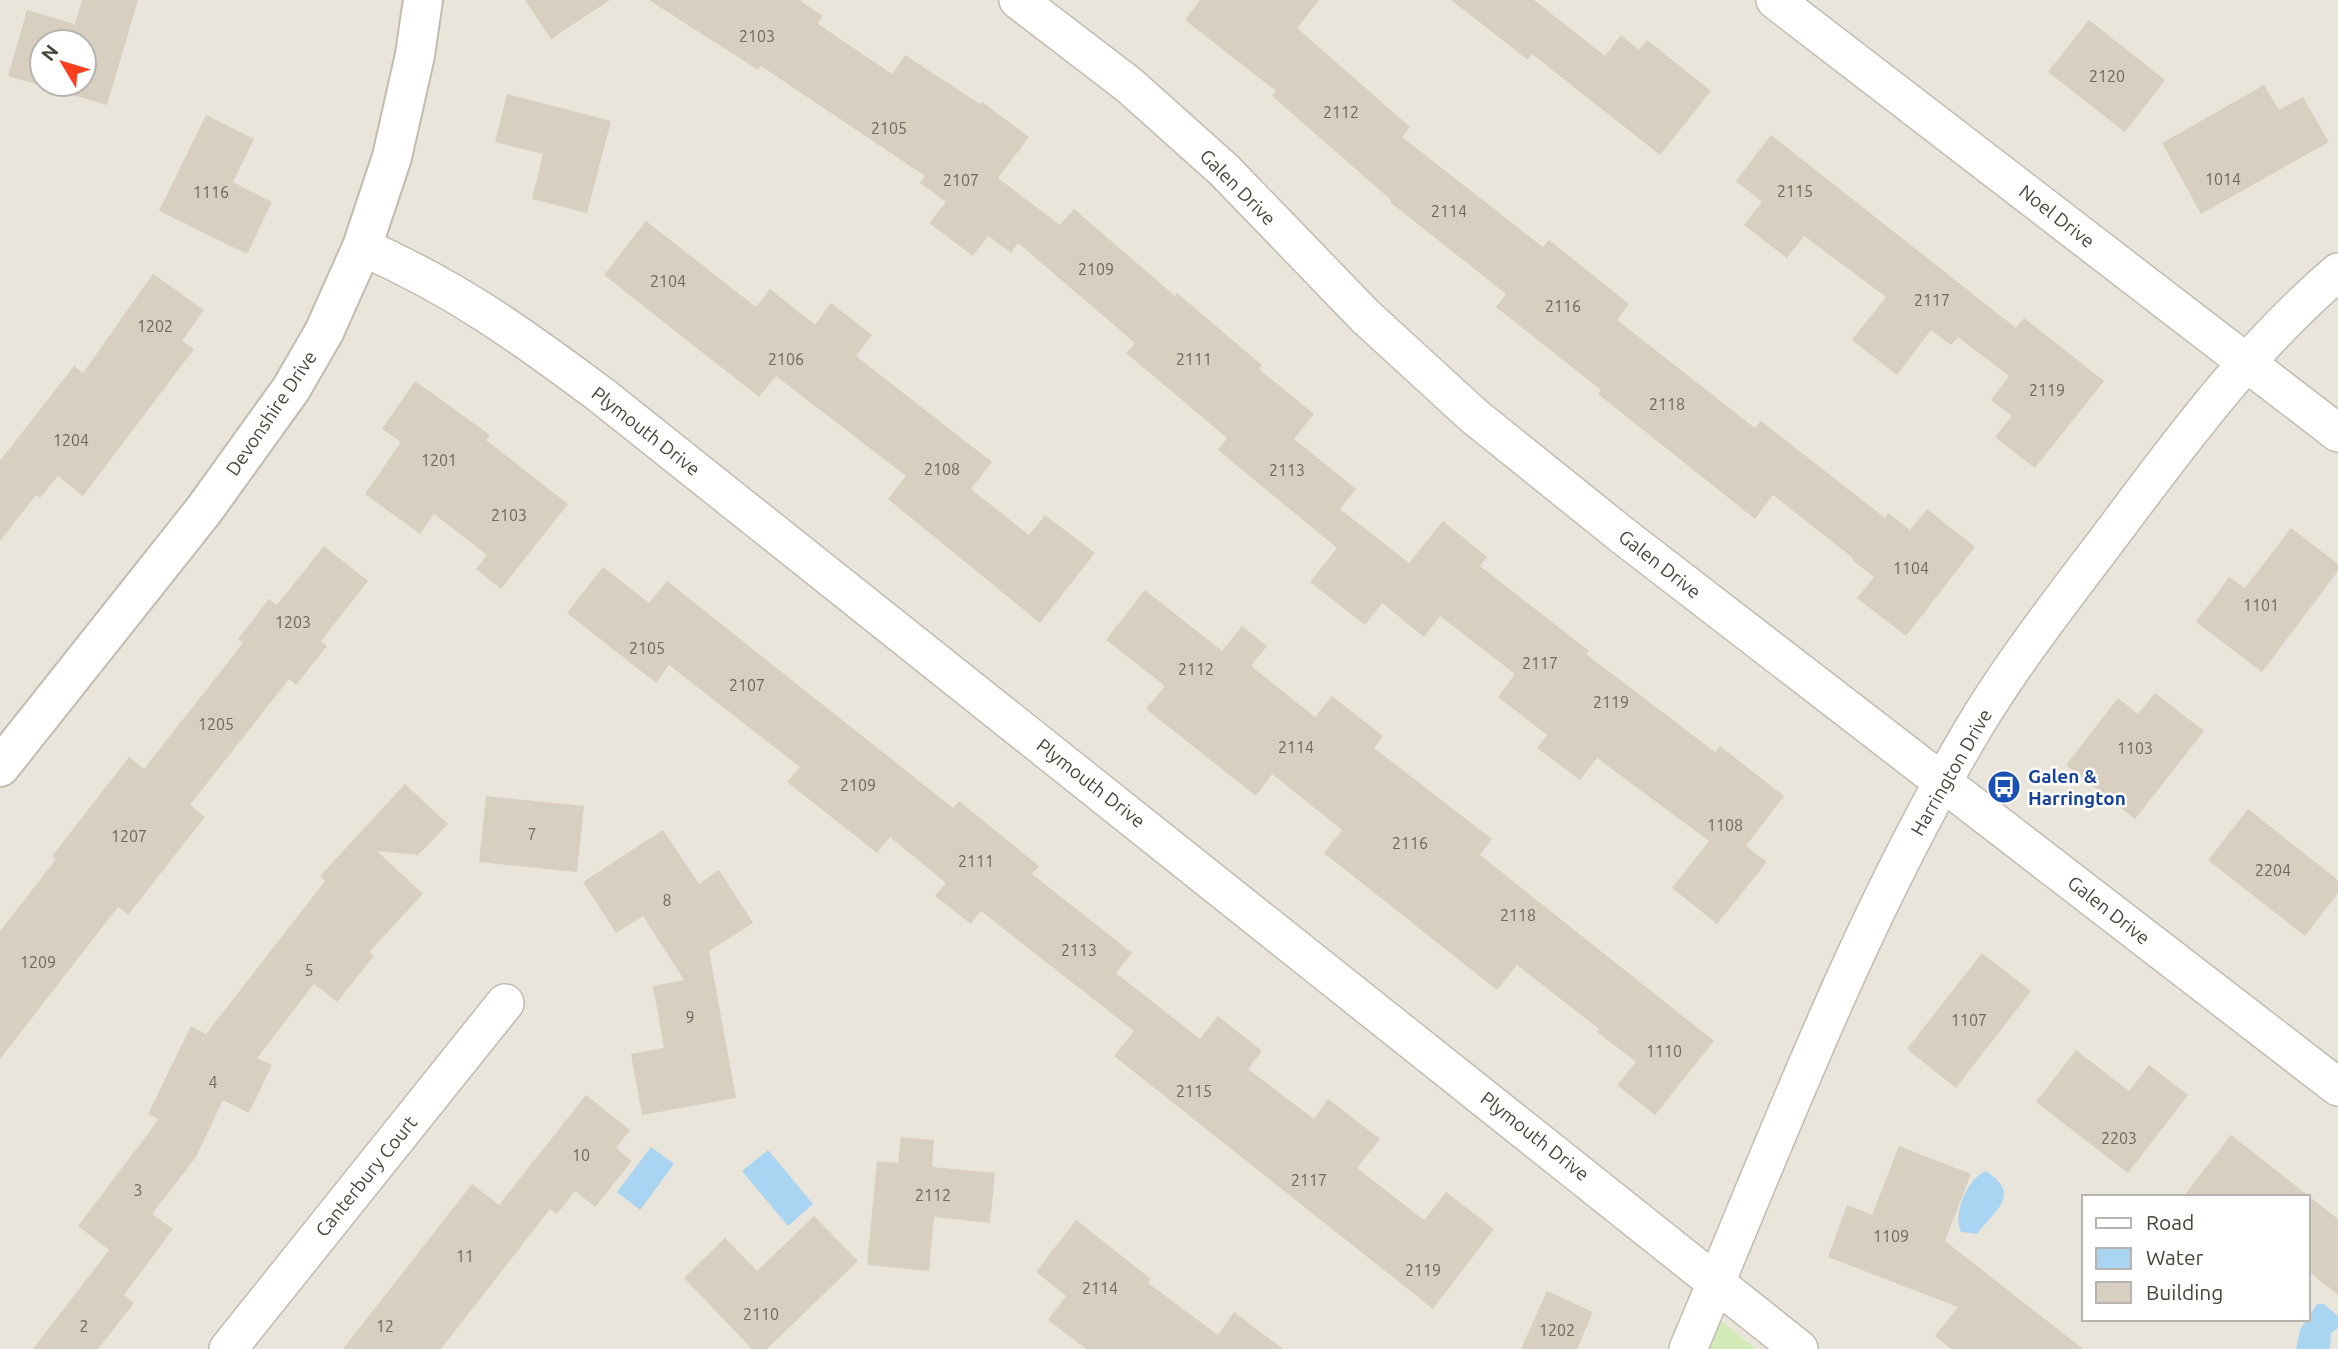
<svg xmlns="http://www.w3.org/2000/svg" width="2338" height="1349" viewBox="0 0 2338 1349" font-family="Ubuntu,sans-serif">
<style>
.residential{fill:#eae5da;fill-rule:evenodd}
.green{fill:#d2eab5}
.water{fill:#a9d4f2}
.building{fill:#d8cfc1;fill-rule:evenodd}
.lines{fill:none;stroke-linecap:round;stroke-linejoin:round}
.minor-casing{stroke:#c2bbae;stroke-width:40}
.tertiary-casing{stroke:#c2bbae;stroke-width:42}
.minor{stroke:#fff;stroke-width:37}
.tertiary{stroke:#fff;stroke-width:38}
.labels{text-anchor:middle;stroke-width:5;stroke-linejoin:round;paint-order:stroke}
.number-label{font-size:16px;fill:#6e675b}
.street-label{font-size:19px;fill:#4b4439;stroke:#fff}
.transit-label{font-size:19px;font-weight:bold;fill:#164399;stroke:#fff;text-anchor:start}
</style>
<rect width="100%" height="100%" fill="#f6f3ec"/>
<path class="residential" d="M0 0H2338V1349H1756L1720 1320 1708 1349H0ZM42 42H84V84H42ZM2084 1197H2308V1319H2084Z"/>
<polygon class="green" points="1720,1320 1756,1349 1708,1349"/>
<g class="water">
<polygon points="651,1147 674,1164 640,1210 617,1192"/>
<polygon points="768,1150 813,1204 788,1226 742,1171"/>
<path d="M1986 1171C2022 1195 1996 1209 1977 1234L1961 1232C1952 1213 1968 1178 1986 1171Z"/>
<polygon points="2317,1304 2324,1304 2338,1316 2338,1328 2331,1333 2330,1349 2296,1349 2300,1330"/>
</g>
<g class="building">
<path d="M82 0H138L107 105 8 76 27 10 75 24ZM42 42H84V84H42Z"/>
<polygon points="525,0 610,0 551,39"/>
<polygon points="649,0 799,0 823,16 818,24 892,74 905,55 980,104 982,102 1029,137 998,178 1060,225 1074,209 1175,296 1177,293 1262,365 1259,369 1314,414 1294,439 1356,489 1340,509 1409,563 1443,521 1487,557 1480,566 1589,651 1586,654 1715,752 1720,746 1784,796 1746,846 1767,862 1717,924 1672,888 1709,841 1597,758 1580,780 1537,748 1547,735 1498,697 1515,674 1440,616 1424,637 1382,603 1365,625 1310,582 1337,548 1218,450 1227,438 1126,353 1135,343 1018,243 1011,253 988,236 973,256 929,223 946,202 920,183 925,176 761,66 758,70"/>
<polygon points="1200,0 1319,0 1297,28 1410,127 1402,137 1543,247 1549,240 1629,304 1617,320 1755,428 1761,421 1885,518 1888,513 1910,530 1927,509 1975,547 1906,636 1857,598 1874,577 1852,560 1853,558 1773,495 1755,519 1598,394 1601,390 1496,307 1506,294 1390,202 1391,200 1272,96 1276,91 1185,20"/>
<polygon points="1451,0 1534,0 1605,56 1621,35 1639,50 1647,40 1711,91 1660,155 1532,54 1528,60"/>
<polygon points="2089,20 2165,80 2125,132 2048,72"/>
<polygon points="2264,85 2279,110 2303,97 2329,142 2201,214 2162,143"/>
<polygon points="507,94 611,121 587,213 532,199 543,154 495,142"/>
<polygon points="206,115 254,139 233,182 272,202 247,254 159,211"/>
<polygon points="1771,135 2016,328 2024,318 2104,381 2035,468 1995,437 2012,416 1991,400 2009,376 1958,337 1951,345 1931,330 1897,375 1852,340 1886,297 1804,236 1787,258 1744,225 1762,202 1736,181"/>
<polygon points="646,221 756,307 770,289 815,325 831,303 872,335 856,356 992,462 971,489 1029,535 1045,515 1095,553 1040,623 888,499 906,476 776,376 759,397 604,275"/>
<polygon points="153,274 204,310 182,341 194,349 83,496 58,476 40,498 36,495 0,541 0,461 74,366 83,373"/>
<polygon points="415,381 490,435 486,440 568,504 501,589 476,569 487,555 434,514 420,534 365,494 401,442 382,429"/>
<polygon points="2291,528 2338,564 2338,571 2262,672 2196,622 2229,577 2245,588"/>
<polygon points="324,546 368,581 321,641 327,646 296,685 289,679 190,805 205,817 128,915 118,907 0,1059 0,931 56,859 52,856 129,757 144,769 243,643 238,639 269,599 277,605"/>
<polygon points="603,567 649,603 667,581 953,808 959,801 1039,866 1032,874 1132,953 1116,973 1200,1039 1218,1016 1262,1051 1248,1069 1314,1119 1328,1099 1380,1139 1357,1168 1424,1220 1446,1192 1494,1229 1433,1309 1114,1056 1134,1031 981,911 971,924 935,896 946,883 890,837 877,853 787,782 800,767 669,665 656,683 567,613"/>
<polygon points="1145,590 1222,651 1242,626 1267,646 1251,666 1315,717 1332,696 1383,736 1374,748 1492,839 1480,855 1714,1041 1655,1115 1617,1085 1636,1062 1597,1032 1599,1029 1517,965 1497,990 1324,853 1342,830 1272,774 1256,796 1146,709 1165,686 1106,640"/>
<polygon points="2155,693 2204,731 2135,819 2066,765 2118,698 2138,714"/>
<polygon points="405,784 448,824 418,855 377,851 423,894 369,952 374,956 337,1002 314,984 257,1058 272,1065 249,1113 223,1100 196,1157 152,1214 173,1229 124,1295 134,1303 98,1349 33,1349 109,1250 78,1226 159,1119 148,1114 191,1026 206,1034 325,881 320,876"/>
<polygon points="486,796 584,806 577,872 479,862"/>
<polygon points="2248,809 2338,880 2338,893 2305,936 2208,860"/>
<polygon points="663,830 699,884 719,870 753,923 709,951 736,1098 642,1115 631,1054 664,1048 653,986 684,980 643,916 616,933 583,882"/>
<polygon points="1982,953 2031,991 1956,1088 1907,1049"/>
<polygon points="2076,1050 2129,1091 2149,1065 2188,1095 2128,1173 2036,1102"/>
<polygon points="586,1095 630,1130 616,1148 632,1161 595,1207 575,1191 557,1214 550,1209 441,1349 343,1349 472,1184 499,1205"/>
<polygon points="2231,1135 2338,1219 2338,1295 2308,1271 2308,1197 2183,1197"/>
<polygon points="901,1137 934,1140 932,1167 995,1173 990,1223 934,1217 929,1271 867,1265 877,1161 898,1163"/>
<polygon points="1899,1146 1971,1174 1945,1241 2083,1349 1951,1349 1935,1336 1958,1307 1828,1257 1847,1205 1872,1215"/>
<polygon points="814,1216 858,1261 767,1349 752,1349 684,1278 725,1238 757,1271"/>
<polygon points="1076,1220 1151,1279 1148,1283 1218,1335 1234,1312 1283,1349 1086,1349 1048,1320 1066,1296 1036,1272"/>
<polygon points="1547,1291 1593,1312 1577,1349 1521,1349"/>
</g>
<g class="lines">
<defs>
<g id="minor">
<polyline points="1018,0 1129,85 1224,170 1365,316 1474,416 1622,535 2338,1087"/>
<polyline points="1775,0 2338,433"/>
<path d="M362 247C454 287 522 336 601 395L1799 1349"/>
<polyline points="228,1349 505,1003"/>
<path d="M1688 1349C1777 1140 1856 926 1973 729 2017 655 2073 586 2125 516 2190 429 2255 343 2338 272"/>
</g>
<polyline id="tertiary" points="0,767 204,510 291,389 324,332 362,247 392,157 415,55 423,0"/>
</defs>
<use href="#minor" class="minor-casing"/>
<use href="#tertiary" class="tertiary-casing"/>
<use href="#minor" class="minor"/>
<use href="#tertiary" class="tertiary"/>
</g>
<defs>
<symbol id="bus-disc" viewBox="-11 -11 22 22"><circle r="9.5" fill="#1a4fb4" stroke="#fff"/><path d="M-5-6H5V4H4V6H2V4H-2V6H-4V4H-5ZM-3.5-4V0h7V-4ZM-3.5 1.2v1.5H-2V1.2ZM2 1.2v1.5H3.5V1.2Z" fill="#fff"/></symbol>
</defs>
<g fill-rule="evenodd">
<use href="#bus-disc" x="1985" y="768" width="38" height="38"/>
</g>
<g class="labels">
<g class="number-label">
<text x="757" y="42">2103</text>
<text x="2107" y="82">2120</text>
<text x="1341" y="118">2112</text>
<text x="889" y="134">2105</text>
<text x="2223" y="185">1014</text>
<text x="961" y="186">2107</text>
<text x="1795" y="197">2115</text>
<text x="211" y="198">1116</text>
<text x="1449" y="217">2114</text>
<text x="1096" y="275">2109</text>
<text x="668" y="287">2104</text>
<text x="1932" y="306">2117</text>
<text x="1563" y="312">2116</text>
<text x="155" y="332">1202</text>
<text x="786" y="365">2106</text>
<text x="1194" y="365">2111</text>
<text x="2047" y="396">2119</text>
<text x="1667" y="410">2118</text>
<text x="71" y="446">1204</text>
<text x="439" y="466">1201</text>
<text x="942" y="475">2108</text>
<text x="1287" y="476">2113</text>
<text x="509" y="521">2103</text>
<text x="1911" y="574">1104</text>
<text x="2261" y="611">1101</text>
<text x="293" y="628">1203</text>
<text x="647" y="654">2105</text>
<text x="1540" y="669">2117</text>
<text x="1196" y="675">2112</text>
<text x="747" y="691">2107</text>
<text x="1611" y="708">2119</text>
<text x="216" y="730">1205</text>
<text x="1296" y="753">2114</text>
<text x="2135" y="754">1103</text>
<text x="858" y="791">2109</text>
<text x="1725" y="831">1108</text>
<text x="532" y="840">7</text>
<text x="129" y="842">1207</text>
<text x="1410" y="849">2116</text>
<text x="976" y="867">2111</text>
<text x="2273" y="876">2204</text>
<text x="667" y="906">8</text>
<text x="1518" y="921">2118</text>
<text x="1079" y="956">2113</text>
<text x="38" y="968">1209</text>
<text x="309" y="976">5</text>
<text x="690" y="1023">9</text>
<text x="1969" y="1026">1107</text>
<text x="1664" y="1057">1110</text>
<text x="213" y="1088">4</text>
<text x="1194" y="1097">2115</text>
<text x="2119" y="1144">2203</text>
<text x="581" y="1161">10</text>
<text x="1309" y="1186">2117</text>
<text x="138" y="1196">3</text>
<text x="933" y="1201">2112</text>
<text x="1891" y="1242">1109</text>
<text x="465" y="1262">11</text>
<text x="1423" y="1276">2119</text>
<text x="1100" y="1294">2114</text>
<text x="761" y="1320">2110</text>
<text x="84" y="1332">2</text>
<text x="385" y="1332">12</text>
<text x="1557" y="1336">1202</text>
</g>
<g class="street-label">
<text transform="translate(1238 187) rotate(45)" y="7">Galen Drive</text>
<text transform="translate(2057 216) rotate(38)" y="7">Noel Drive</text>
<text transform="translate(271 413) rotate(-56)" y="7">Devonshire Drive</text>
<text transform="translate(646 431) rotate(38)" y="7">Plymouth Drive</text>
<text transform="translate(1660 564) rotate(38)" y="7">Galen Drive</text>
<text transform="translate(1951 772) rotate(-60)" y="7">Harrington Drive</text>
<text transform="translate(1091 783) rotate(38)" y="7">Plymouth Drive</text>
<text transform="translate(2109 910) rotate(38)" y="7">Galen Drive</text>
<text transform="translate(1535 1136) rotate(38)" y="7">Plymouth Drive</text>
<text transform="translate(366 1176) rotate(-51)" y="7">Canterbury Court</text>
</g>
<g class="transit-label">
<text x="2028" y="783">Galen &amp;<tspan x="2028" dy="22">Harrington</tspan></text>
</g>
</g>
<rect x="2082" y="1195" width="228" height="126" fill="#ffffff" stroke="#b7b4b0" stroke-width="2"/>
<rect x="2096" y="1218" width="35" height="10" fill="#ffffff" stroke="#b7b4b0" stroke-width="2"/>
<text x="2146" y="1230" font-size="21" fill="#4b4439">Road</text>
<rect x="2096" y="1248" width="35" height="21" fill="#a9d4f2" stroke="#b7b4b0" stroke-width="2"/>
<text x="2146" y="1265" font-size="21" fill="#4b4439">Water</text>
<rect x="2096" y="1282" width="35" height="21" fill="#d8cfc1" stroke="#b7b4b0" stroke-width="2"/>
<text x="2146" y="1300" font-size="21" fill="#4b4439">Building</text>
<g transform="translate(63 63) rotate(308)"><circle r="33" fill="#ffffff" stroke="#b7b4b0" stroke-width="2"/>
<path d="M0-5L12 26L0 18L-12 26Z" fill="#fc3f1d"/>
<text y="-10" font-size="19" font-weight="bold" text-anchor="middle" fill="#4b4439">N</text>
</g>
</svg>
